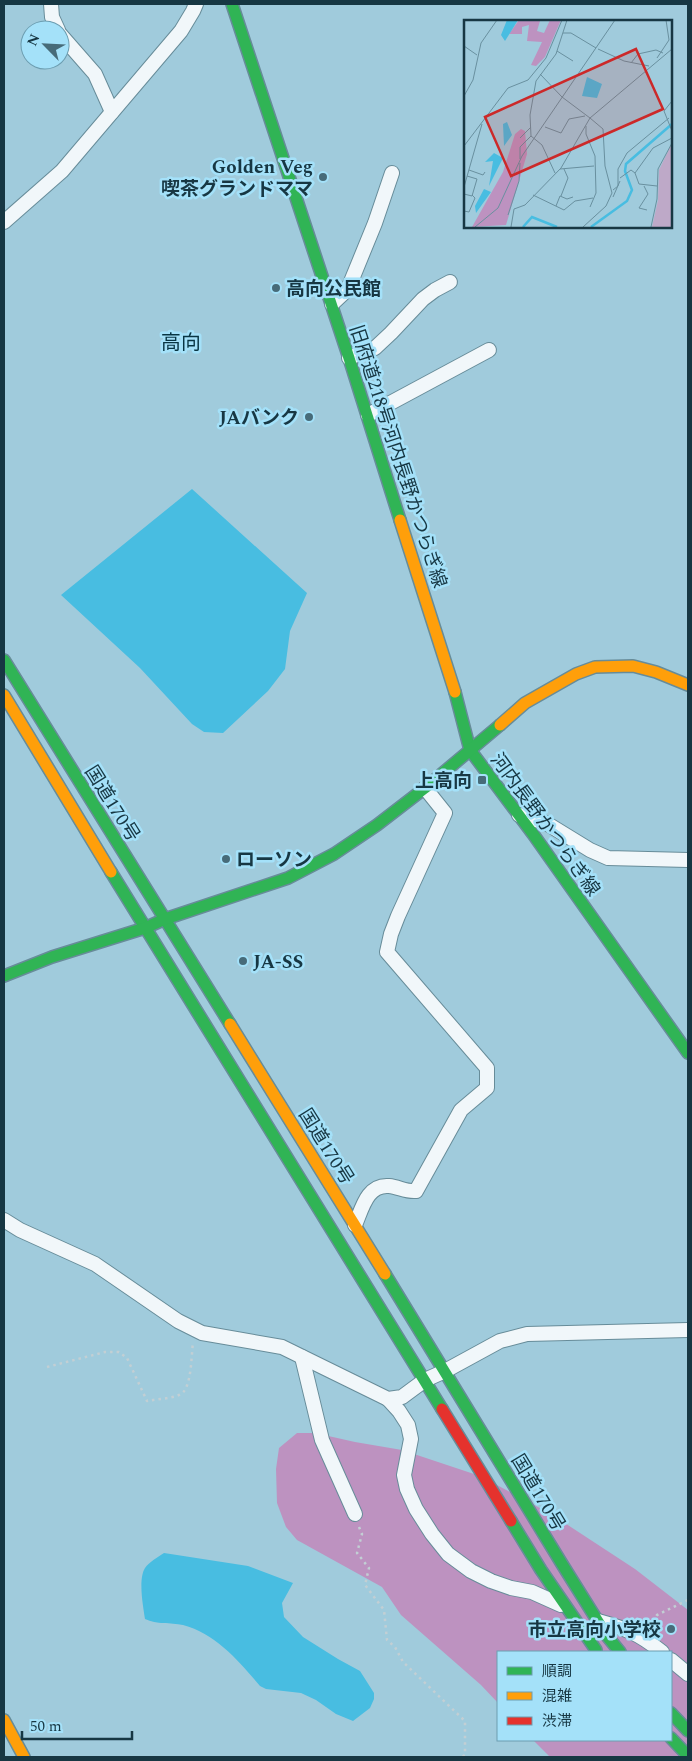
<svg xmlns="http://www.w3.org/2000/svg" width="692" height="1761" viewBox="0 0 692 1761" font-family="Spectral,'Noto Sans JP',serif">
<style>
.forest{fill:#bd92c0}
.water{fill:#48bde1}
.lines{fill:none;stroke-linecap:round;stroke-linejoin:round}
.street-casing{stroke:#678c99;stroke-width:16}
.fast-casing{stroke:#678c99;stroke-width:14}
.slow-casing{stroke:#678c99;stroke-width:14}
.jam-casing{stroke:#678c99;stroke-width:14}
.path{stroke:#c2cfd4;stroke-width:2.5;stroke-dasharray:2.5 4;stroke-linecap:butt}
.street{stroke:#f1f7fa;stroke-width:14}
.fast{stroke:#30b455;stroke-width:11}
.slow{stroke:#ff9f0a;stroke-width:11}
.jam{stroke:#e5322d;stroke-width:11}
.poi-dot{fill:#476b79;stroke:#a4e1f9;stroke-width:2}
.labels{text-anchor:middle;stroke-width:5;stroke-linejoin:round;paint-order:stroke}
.poi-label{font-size:19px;font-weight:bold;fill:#173743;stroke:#a4e1f9;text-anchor:end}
.street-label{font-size:19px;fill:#173743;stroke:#a4e1f9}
.neighbourhood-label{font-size:20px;fill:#083543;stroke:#a4e1f9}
.inset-river{fill:none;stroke:#48bde1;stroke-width:2.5}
.inset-road{fill:none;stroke:#69909f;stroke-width:1}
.view{fill:#cc2929;fill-opacity:0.15;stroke:#cc2929;stroke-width:2.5}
.inset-edge{fill:none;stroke:#173743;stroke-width:2.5}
</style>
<rect width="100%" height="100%" fill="#a0cbdc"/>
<polygon class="forest" points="297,1433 315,1433 355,1442 402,1450 480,1476 551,1514 635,1569 688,1610 688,1757 550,1757 533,1740 671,1740 671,1652 498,1652 498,1703 481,1685 401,1615 382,1587 297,1540 286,1527 277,1503 276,1469 279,1448"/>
<g class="water">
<polygon points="192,489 307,593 290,631 285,669 268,691 223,733 204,732 192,724 140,668 61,595"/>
<path d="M164 1553 248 1566 293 1583 282 1603 284 1617 303 1637 338 1659 360 1671 374 1693V1699L370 1708 353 1721 336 1714 316 1700 301 1693 266 1689 260 1686C239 1661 216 1634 183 1625 170 1622 157 1625 145 1619 143 1606 138 1579 145 1568 149 1562 158 1557 164 1553Z"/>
</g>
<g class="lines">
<defs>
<g id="street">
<polyline points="51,4 52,17 58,30"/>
<polyline points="60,34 95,74 112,112"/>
<polyline points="4,222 62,171 181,31 193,11 196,4"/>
<polyline points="332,304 348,289 375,223 392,173"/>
<polyline points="349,358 375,348 391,333 423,299 435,290 450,282"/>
<polyline points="368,415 489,350"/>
<polyline points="519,815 546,823 590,850 608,858 688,860"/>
<polyline points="4,1220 20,1230 95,1264 178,1321 202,1333 282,1347 388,1399 402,1397 425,1380 445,1371 500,1341 527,1334 688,1330"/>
<path d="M355 1225C362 1209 367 1184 389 1186 399 1187 406 1192 416 1191L461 1110 487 1088V1068L387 952 391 934 398 916 445 813 425 788"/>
<polyline points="302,1357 322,1440 355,1514"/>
<polyline points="388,1399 399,1411 408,1425 411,1439 404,1475 407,1489 416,1509 432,1534 448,1554 471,1571 491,1581 511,1588 532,1592 561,1605"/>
<path d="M598 1621C627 1629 638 1633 662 1652"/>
<polyline points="671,1660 688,1674"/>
</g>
<g id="fast">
<polyline points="232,4 349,358 400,520"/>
<polyline points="4,660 230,1024"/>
<polyline points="455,692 470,750 533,834 688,1053"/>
<polyline points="111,872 442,1409"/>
<polyline points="4,976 52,957 145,928 165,919 288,878 334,854 377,825 425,788 500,725"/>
<polyline points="385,1274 562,1564 607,1636 620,1652"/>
<polyline points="511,1521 541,1570 596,1650"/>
<polyline points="671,1713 688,1731"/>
<polyline points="671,1738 688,1756"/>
</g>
<g id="slow">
<polyline points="400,520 455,692"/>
<polyline points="4,695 111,872"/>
<polyline points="500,725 525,703 576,674 595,667 633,666 656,672 688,685"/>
<polyline points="230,1024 385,1274"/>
<polyline points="4,1720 24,1757"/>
</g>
<polyline id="jam" points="442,1409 511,1521"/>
</defs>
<use href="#street" class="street-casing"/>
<use href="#fast" class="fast-casing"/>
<use href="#slow" class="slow-casing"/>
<use href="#jam" class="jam-casing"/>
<g class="path">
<path d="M47 1367 105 1352H119L127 1358 147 1401C157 1399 169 1399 179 1395 192 1391 191 1356 193 1343"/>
<polyline points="359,1527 362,1534 357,1553 369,1568 365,1585 384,1610 387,1640 395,1647 403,1662 465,1721 465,1755 462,1757"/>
<polyline points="650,1627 657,1615 688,1600"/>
</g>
<use href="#street" class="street"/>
<use href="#fast" class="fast"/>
<use href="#slow" class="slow"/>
<use href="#jam" class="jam"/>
</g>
<g class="poi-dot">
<circle cx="323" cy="177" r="5"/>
<circle cx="276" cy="288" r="5"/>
<circle cx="309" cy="417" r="5"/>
<rect x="477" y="775" width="10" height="10" rx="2.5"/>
<circle cx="226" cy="859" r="5"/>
<circle cx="243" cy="961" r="5"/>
<circle cx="671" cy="1629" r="5"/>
</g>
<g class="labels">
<g class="poi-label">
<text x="313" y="173">Golden Veg<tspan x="313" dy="22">喫茶グランドママ</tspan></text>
<text x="286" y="295" text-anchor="start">高向公民館</text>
<text x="299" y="424">JAバンク</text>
<text x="472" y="787">上高向</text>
<text x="236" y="866" text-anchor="start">ローソン</text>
<text x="253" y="968" text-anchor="start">JA-SS</text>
<text x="661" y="1636">市立高向小学校</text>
</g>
<g class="street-label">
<text transform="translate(399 456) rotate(72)" y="7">旧府道218号河内長野かつらぎ線</text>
<text transform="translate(113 803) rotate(58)" y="7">国道170号</text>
<text transform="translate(546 824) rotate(54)" y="7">河内長野かつらぎ線</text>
<text transform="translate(327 1146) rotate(58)" y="7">国道170号</text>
<text transform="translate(539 1492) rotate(59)" y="7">国道170号</text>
</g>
<g class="neighbourhood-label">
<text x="181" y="349">高向</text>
</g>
</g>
<g transform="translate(464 20)">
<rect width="208" height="208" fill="#a0cbdc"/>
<path d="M207 125V207H188L194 180 195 150Z" fill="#bea9c8"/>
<path d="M55 0 76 1 73 11 80 13 86 0H97L81 37 72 46 67 45 78 22 63 21 65 5 58 7V14H45ZM57 109 61 111 63 134 42 205 8 207 39 152 51 114Z" fill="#bd92c0"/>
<path d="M43 0H54L41 21 37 15ZM123 57 138 64 133 78 118 76ZM43 102 48 115 40 126 39 104ZM30 133 39 138 25 166 29 141 21 142ZM20 169 27 172 12 193 11 186Z" fill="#48bde1"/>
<path class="inset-river" d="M59 207 68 197 93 207M127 207 163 181 168 170 161 151 162 144 208 104"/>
<path class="inset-road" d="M99 13H107L132 28M0 26 13 35M134 29 160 41 185 46M93 31 109 41M193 38 205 20 202 0M167 43 174 34 192 30 199 33M76 54 98 77M0 76 9 60 17 23 33 0M208 81 200 91 208 111M122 106V114L131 136 132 173 126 187M81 107 97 113 105 99 121 96M56 118 67 107M0 126 44 68 64 60 82 38 98 0M56 139V127L67 116M96 149 130 146M5 150 19 155 21 152M91 153 78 125 67 116 66 95 72 61 92 34 103 0M171 153 189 128 208 118M171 153 175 164 193 166M156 158 167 150 171 153M180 166 184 174 175 188 183 190M0 167 18 104M149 170 154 166V149L163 133 205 98M0 174 8 176 13 159 3 156M69 175 100 190 111 181 129 178M97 176 104 158 100 149M149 177 156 161M92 186 96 176 103 179 109 177M0 191 5 192 11 178 8 175M44 195 55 161 56 143M11 207 34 188 58 136 151 0M47 207 50 189 61 185 97 148 126 98 98 77M119 207 142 186 148 173 141 146 139 109 126 98 208 29M187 207 193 179 194 149 208 123"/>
<path class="view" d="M172 29 199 89 47 156 21 97Z"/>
<rect width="208" height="208" class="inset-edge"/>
</g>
<rect width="692" height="1761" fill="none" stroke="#173743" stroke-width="10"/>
<rect x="497" y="1651" width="175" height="90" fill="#a4e1f9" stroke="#6c9db0"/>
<rect x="507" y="1667" width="25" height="8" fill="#30b455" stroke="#6c9db0"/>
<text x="542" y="1676" font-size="15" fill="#173743">順調</text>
<rect x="507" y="1692" width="25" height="8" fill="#ff9f0a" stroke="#6c9db0"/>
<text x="542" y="1701" font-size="15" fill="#173743">混雑</text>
<rect x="507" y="1717" width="25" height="8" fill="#e5322d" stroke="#6c9db0"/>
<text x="542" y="1726" font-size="15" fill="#173743">渋滞</text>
<g transform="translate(45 45) rotate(294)"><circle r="24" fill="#a4e1f9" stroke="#6c9db0"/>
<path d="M0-4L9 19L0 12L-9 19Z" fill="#476b79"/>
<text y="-8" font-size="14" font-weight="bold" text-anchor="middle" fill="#173743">N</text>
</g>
<path d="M22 1731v8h110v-8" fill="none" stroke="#173743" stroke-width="2.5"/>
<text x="30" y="1731" font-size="15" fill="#173743" stroke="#a4e1f9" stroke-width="4" paint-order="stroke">50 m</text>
</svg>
